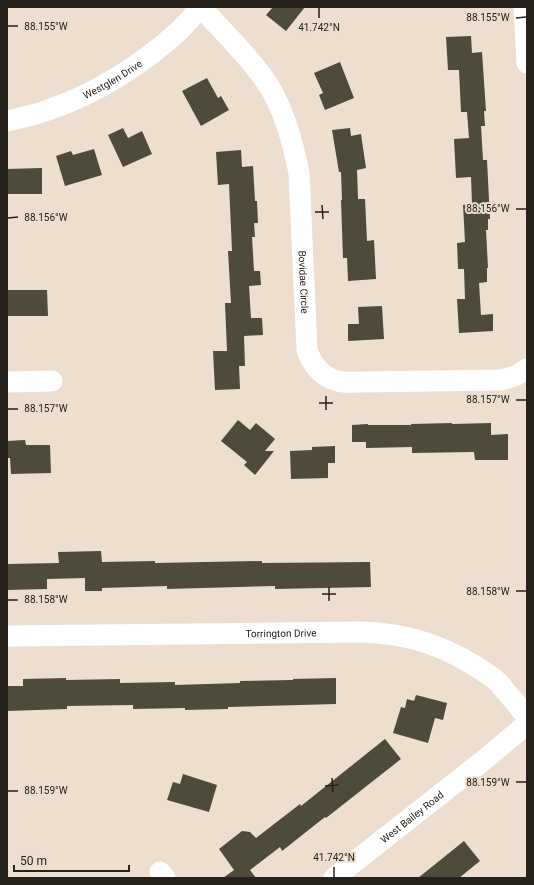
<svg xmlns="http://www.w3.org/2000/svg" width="534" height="885" viewBox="0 0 534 885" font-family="Roboto,sans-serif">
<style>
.building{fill:#4e4b3a}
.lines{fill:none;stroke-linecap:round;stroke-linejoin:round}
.minor{stroke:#fff;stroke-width:21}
.ticks{fill:none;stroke:#26211b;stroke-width:1.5}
.labels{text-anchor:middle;stroke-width:4;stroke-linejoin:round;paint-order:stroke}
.street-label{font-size:10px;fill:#26211b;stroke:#eddecf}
.ticks-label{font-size:10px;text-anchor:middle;fill:#26211b;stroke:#eddecf;stroke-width:4;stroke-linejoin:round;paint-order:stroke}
</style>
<rect width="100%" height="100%" fill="#eddecf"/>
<g class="building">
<polygon points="273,7 305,7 286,31 266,15"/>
<polygon points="471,36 472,53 482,52 486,111 484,111 485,126 481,126 483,160 487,160 490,219 488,219 488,230 486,230 488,268 487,268 487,282 479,283 481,315 493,314 493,331 459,333 457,299 465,299 464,269 458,269 457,243 465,242 463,205 472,204 471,177 456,178 454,139 469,138 467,112 461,112 459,70 448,70 446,37"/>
<polygon points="340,62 354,98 325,110 319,95 323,93 314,73"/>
<polygon points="207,78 218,98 221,96 229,110 201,126 182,91"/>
<polygon points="123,128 128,138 142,131 152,154 123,167 108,135"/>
<polygon points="350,128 351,136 361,134 366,168 357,170 358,199 365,199 367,241 374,240 376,279 348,281 347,258 343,258 341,200 342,200 341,172 339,172 332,130"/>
<polygon points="94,149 102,175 65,186 56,156 71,151 73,155"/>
<polygon points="241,150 242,167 253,166 255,201 257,201 258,223 254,223 255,237 252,237 254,271 260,271 261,285 249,286 251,318 262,318 263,335 244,336 245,366 239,366 240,389 215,390 213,351 227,351 225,303 231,303 228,251 232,251 229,184 218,185 216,152"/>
<polygon points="42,168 42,194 7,194 7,169"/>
<polygon points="7,290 47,290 48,316 7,316"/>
<polygon points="382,306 384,339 348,341 348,324 359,324 358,307"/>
<polygon points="238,420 250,430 256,423 275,439 265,451 274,451 255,475 244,465 247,462 221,441"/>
<polygon points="452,423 452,424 491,423 491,435 508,434 508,460 475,460 474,452 412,453 412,447 366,448 366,442 352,442 352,425 368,424 368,425 411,425 411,424"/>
<polygon points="25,440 26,445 50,445 51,473 11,474 10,458 7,458 7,441"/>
<polygon points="335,446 335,463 328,463 328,478 291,479 290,451 312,450 312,447"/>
<polygon points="101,551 102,562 155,561 155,563 262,561 262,563 370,562 371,587 275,589 275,586 167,589 167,586 102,588 102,591 85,591 85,578 47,579 47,589 7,590 7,564 59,563 58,552"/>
<polygon points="66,678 66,680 120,679 120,683 175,682 175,685 240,683 240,681 293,680 293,679 336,678 336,704 228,707 228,709 185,710 185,708 133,709 133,705 67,706 67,709 7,711 7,686 23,686 23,679"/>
<polygon points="416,695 447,703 443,720 435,718 428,743 393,733 401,707 405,708 407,699 414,701"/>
<polygon points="385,739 401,759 326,818 325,817 282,851 280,847 250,870 256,878 223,878 234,870 219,849 242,831 250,832 256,838 300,804 301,806"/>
<polygon points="183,774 217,785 209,812 167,800 173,782 180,784"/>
<polygon points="464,841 480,861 459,878 418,878"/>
</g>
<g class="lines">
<g class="minor">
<path id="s1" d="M201 7C224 33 250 57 269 86 285 112 293 143 299 173L307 350C312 365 323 378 338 381 346 383 354 382 361 382L501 380 515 376 527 369"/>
<polyline points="524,7 527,63"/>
<path id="s2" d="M7 121C21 118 35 115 48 110 96 94 143 64 180 30 187 23 194 15 200 7"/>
<polyline points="7,382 52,381"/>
<path id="s3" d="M7 636 360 632C401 633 435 642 470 663 480 669 489 674 498 682 501 685 504 690 508 694 514 701 521 709 527 717"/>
<polyline points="160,872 165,878"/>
<path id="s4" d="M334 878 484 760 527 724"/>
</g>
</g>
<path class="ticks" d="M319 8V18M516 18 526 17M8 26H18M322 205 323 219M516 209H526M315 212H329M8 218 18 217M326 396V410M516 400H526M319 403H333M8 409H18M329 587V601M516 591H526M322 594H336M8 600H18M332 778 333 792M516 782H526M325 786 339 785M8 791H18M334 867V877"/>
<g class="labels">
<g class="street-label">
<text dy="4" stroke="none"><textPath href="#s2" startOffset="114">Westglen Drive</textPath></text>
<text dy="4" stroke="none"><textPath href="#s1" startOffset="306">Bovidae Circle</textPath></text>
<text dy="4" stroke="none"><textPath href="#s3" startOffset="274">Torrington Drive</textPath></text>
<text dy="4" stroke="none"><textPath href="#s4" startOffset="99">West Bailey Road</textPath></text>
</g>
</g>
<g class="ticks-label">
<text x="488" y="21">88.155°W</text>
<text x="46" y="30">88.155°W</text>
<text x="319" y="31">41.742°N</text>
<text x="488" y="212">88.156°W</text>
<text x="46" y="221">88.156°W</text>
<text x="488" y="403">88.157°W</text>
<text x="46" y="412">88.157°W</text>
<text x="488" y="595">88.158°W</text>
<text x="46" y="603">88.158°W</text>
<text x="488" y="786">88.159°W</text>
<text x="46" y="794">88.159°W</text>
<text x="334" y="861">41.742°N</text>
</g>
<rect width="534" height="885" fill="none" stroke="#26211b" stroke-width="16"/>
<path d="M14 865v6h115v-6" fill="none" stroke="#26211b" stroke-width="2"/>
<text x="20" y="865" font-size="12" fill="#26211b" stroke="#eddecf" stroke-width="3" paint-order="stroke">50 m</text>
</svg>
